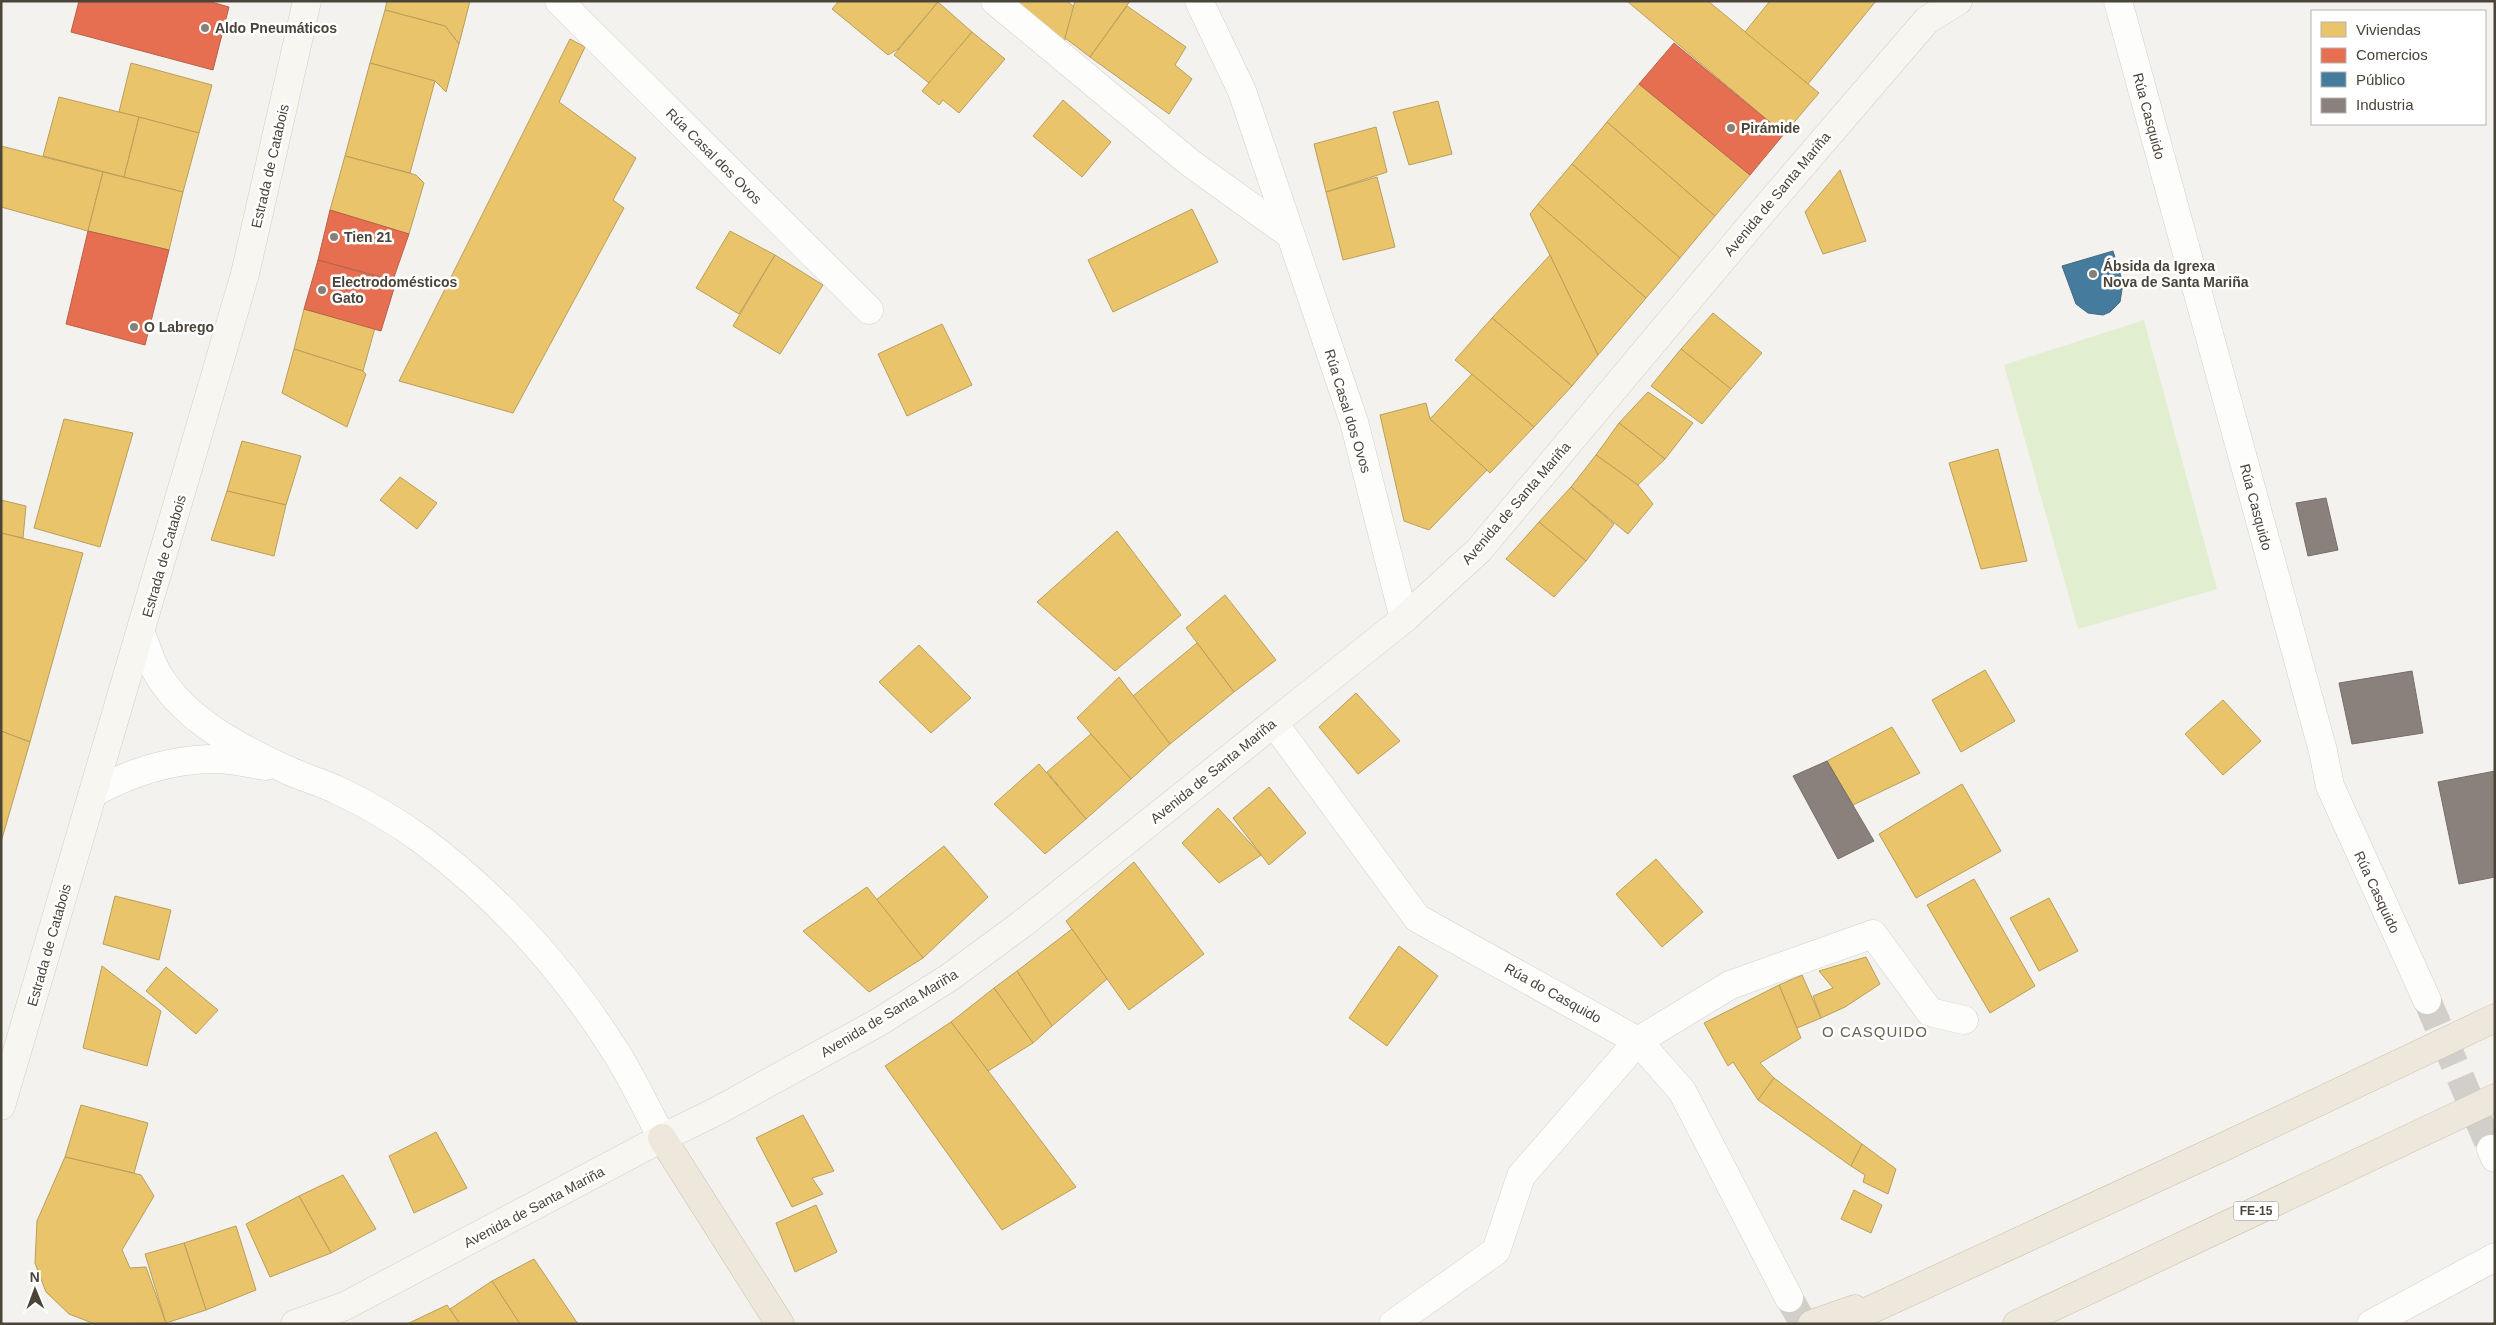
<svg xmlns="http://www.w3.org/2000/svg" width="2496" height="1325" viewBox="0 0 2496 1325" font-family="Arial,sans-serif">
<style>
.green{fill:#e1eecf}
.homes{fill:#e9c46a;stroke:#ba9e5b}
.shops{fill:#e76f51;stroke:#b8624a}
.public{fill:#457b9d;stroke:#476a7f}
.industry{fill:#8a817c;stroke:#776f68}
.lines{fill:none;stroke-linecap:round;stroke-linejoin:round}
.street-tunnel{stroke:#d2cfca;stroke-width:28;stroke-dasharray:28 14;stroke-linecap:butt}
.street-casing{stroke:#d2d0cb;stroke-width:29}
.secondary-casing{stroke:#d3cfc5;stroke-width:29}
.highway-casing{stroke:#ccbfa9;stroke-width:29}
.street{stroke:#fdfdfc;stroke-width:28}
.secondary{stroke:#f7f6f1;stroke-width:28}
.highway{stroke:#ede8db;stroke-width:28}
.poi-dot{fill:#868178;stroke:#fff;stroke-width:2}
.labels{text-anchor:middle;stroke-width:5;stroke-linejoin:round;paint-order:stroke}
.shield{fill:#fff;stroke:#817c74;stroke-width:1}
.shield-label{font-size:12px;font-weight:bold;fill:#4b4439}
.poi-label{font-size:14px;font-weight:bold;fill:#4b4439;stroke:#fff;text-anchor:start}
.street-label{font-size:14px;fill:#4b4439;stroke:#fff}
.neighbourhood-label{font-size:15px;letter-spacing:1px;fill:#6e6250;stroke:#fff}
</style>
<rect width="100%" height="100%" fill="#f4f2ee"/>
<polygon class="green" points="2144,320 2217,589 2078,629 2004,365"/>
<g class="homes">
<polygon points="387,1 470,1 459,44 445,26 385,10"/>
<polygon points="839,1 937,1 938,2 898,49 888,55 832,9"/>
<polygon points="1007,1 1067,1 1074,7 1063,47"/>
<polygon points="1075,1 1130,1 1090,57 1065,38"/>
<polygon points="1627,1 1708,1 1819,93 1784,134"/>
<polygon points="1770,1 1876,1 1808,84 1745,32"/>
<polygon points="938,2 972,32 929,83 894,55"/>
<polygon points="1127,6 1186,47 1175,65 1192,79 1169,114 1090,57"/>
<polygon points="385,10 445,26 459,44 446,92 435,81 370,63"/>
<polygon points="972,32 1005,59 959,113 943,100 939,105 922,91"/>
<polygon points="570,39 585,47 559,102 636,158 613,200 624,208 513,413 399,381"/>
<polygon points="131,63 212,85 199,133 119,112"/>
<polygon points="370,63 435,81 410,173 345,156"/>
<polygon points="1639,84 1750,175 1715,216 1607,122"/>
<polygon points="59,97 139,117 124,177 43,156"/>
<polygon points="1063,100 1111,142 1082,177 1033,136"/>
<polygon points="1438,101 1452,154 1409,165 1393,112"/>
<polygon points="139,117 199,133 183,192 124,177"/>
<polygon points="1607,122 1715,216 1680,258 1572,164"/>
<polygon points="1376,127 1387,172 1326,192 1314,144"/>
<polygon points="1,146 103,172 88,231 1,207"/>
<polygon points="345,156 416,175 424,183 409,234 330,210"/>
<polygon points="1572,164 1680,258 1646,298 1538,204"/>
<polygon points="1840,170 1866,241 1823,254 1805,212"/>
<polygon points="103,172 183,192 169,250 88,231"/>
<polygon points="1377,177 1395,247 1343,260 1326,192"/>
<polygon points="1538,204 1646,298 1598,355 1530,214"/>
<polygon points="1192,209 1218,262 1113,312 1088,260"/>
<polygon points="730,231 775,255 739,314 696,288"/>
<polygon points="775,255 823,285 780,354 733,326"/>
<polygon points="1550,255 1598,355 1572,386 1492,318"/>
<polygon points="304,309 375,328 363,371 294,349"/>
<polygon points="1713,313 1762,353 1731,389 1681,349"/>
<polygon points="1492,318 1572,386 1534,427 1455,360"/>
<polygon points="942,324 972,385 907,416 878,354"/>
<polygon points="294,349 363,371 366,374 347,427 282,393"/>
<polygon points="1681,349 1731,389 1702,424 1651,386"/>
<polygon points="1472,374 1534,427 1490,473 1430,419"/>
<polygon points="1648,392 1693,423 1665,459 1619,423"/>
<polygon points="1426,403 1430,419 1487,470 1429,530 1404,521 1380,415"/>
<polygon points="64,419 133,433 100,547 34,528"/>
<polygon points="1619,423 1665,459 1638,485 1596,455"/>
<polygon points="242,441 301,456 286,505 227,491"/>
<polygon points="1998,449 2027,561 1981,569 1949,463"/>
<polygon points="1596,455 1638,485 1653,504 1628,534 1571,487"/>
<polygon points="400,477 437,503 417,529 380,500"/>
<polygon points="1571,487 1614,524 1586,561 1539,522"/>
<polygon points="227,491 286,505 274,556 211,540"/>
<polygon points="1,500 26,506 23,538 1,533"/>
<polygon points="1539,522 1586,561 1554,597 1506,559"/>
<polygon points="1117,531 1181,615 1115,671 1037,602"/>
<polygon points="1,533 83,553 30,742 1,731"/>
<polygon points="1225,595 1276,660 1234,692 1186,628"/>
<polygon points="1197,643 1234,692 1170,744 1133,696"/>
<polygon points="919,645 971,698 931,733 879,682"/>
<polygon points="1985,670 2015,721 1961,752 1932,700"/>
<polygon points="1119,677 1170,744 1131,779 1077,718"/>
<polygon points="1356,693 1400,741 1358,774 1319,727"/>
<polygon points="2223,700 2261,741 2223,775 2185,734"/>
<polygon points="1892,727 1920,773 1853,805 1827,761"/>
<polygon points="1,731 30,742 1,842"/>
<polygon points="1091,734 1131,779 1086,819 1047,772"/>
<polygon points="1039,764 1086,819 1045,854 994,804"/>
<polygon points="1962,784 2001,851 1916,898 1879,834"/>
<polygon points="1269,787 1306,833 1269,865 1233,818"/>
<polygon points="1218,808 1261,855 1219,883 1182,843"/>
<polygon points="944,846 988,897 923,958 876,900"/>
<polygon points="1656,859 1703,912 1662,947 1616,894"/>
<polygon points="1134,862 1204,954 1129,1010 1066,921"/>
<polygon points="1974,879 2035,986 1990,1013 1927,905"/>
<polygon points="867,887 923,958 869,992 803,931"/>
<polygon points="115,896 171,910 159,960 103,944"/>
<polygon points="2049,898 2078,951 2039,971 2010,918"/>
<polygon points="1072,929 1107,979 1052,1026 1017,971"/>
<polygon points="1399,946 1438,976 1387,1046 1349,1018"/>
<polygon points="1866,957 1880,984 1845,1007 1821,1018 1813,996 1833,988 1819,971"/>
<polygon points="102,966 161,1011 147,1066 83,1048"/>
<polygon points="166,967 218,1010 196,1034 146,991"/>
<polygon points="1017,971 1052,1026 1033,1043 994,988"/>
<polygon points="1802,975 1821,1018 1797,1028 1779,985"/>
<polygon points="1779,985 1801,1038 1760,1063 1774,1078 1758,1100 1733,1062 1728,1066 1704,1023"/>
<polygon points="994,988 1033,1043 988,1071 951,1022"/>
<polygon points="951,1022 1076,1187 1002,1230 885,1066"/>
<polygon points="1774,1078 1862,1144 1851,1166 1758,1100"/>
<polygon points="81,1105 148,1123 134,1173 65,1157"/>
<polygon points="803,1115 834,1171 812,1178 823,1194 792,1207 756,1138"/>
<polygon points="436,1132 467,1188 414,1213 389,1156"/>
<polygon points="1862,1144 1896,1169 1888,1194 1863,1182 1865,1175 1851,1166"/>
<polygon points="65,1157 141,1175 154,1196 122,1250 130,1268 146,1267 166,1323 95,1324 69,1314 46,1292 35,1263 37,1221"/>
<polygon points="343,1175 376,1229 331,1253 299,1196"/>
<polygon points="1854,1190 1882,1205 1871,1233 1841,1219"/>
<polygon points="299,1196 331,1253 270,1277 246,1224"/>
<polygon points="816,1205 837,1252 795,1272 776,1223"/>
<polygon points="236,1226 256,1290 206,1310 184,1243"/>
<polygon points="184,1243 206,1310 166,1323 145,1254"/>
<polygon points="534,1259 578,1324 520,1324 492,1281"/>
<polygon points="492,1281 520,1324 460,1324 450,1309"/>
<polygon points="447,1305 460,1324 407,1324"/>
</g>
<g class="shops">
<polygon points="79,1 208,1 229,7 213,70 71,32"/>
<polygon points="1674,43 1784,134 1750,175 1639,84"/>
<polygon points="330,210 409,234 393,280 318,260"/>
<polygon points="88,231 169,250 145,345 66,324"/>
<polygon points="318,260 396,282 381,331 304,309"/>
</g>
<polygon class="public" points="2113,251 2123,283 2120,302 2110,312 2103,315 2088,313 2076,304 2062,266"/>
<g class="industry">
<polygon points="2326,498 2338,550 2308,556 2296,503"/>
<polygon points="2412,671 2423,733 2352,744 2339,683"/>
<polygon points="1827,761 1874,841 1838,859 1793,776"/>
<polygon points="2495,771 2495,877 2459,884 2438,782"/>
</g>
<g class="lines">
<g class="street-tunnel">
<polyline points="2427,1000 2491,1149"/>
<polyline points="1789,1298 1804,1324"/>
</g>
<defs>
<g id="street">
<polyline points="559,1 869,310"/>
<polyline points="995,1 1189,162 1289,234"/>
<polyline points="1199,1 1242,91 1354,422 1404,619"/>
<polyline points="2118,1 2323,751 2330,786 2427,1000"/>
<path d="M141 634C147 647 151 664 159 676 187 721 238 747 285 769 302 777 320 782 337 790 367 804 396 821 422 840 501 899 565 971 617 1054 634 1081 647 1110 662 1138"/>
<polyline points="1274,723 1417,918 1638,1041 1682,1091 1789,1298"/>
<path d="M93 793C133 771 174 758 220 759 235 760 251 764 266 766"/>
<polyline points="2491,1149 2495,1158"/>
<polyline points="1393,1324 1496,1251 1521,1176 1638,1041 1730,985 1873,934 1930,1012 1964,1020"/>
<polyline points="2371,1324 2495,1257"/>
</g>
<g id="secondary">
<polyline points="1,1106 245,274 307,1"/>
<polyline points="295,1324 345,1306 662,1138 717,1111 879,1022 950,977 1022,924 1404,619 1479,550 1751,225 1927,20 1958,1"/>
</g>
<g id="highway">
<polyline points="662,1138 780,1324"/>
<polyline points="1812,1324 1855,1309"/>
<polyline points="1840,1324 2219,1149 2495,1018"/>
<polyline points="2017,1324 2495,1098"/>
</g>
</defs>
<use href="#street" class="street-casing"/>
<use href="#secondary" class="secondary-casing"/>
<use href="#highway" class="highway-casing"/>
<use href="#street" class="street"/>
<use href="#secondary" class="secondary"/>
<use href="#highway" class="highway"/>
</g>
<g class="poi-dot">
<circle cx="205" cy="28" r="5"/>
<circle cx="1731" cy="128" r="5"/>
<circle cx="334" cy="237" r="5"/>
<circle cx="2093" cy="274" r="5"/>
<circle cx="322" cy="290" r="5"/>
<circle cx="134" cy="327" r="5"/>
</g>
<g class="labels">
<rect class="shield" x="2233.5" y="1201.5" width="45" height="19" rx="4"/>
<g class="shield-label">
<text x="2256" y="1215">FE-15</text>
</g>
<g class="poi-label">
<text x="215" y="33">Aldo Pneumáticos</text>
<text x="1741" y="133">Pirámide</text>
<text x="344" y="242">Tien 21</text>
<text x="2103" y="271">Ábsida da Igrexa<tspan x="2103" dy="16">Nova de Santa Mariña</tspan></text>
<text x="332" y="287">Electrodomésticos<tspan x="332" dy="16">Gato</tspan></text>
<text x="144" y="332">O Labrego</text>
</g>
<g class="street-label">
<text transform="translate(2149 116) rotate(75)" y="5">Rúa Casquido</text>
<text transform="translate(714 156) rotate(45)" y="5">Rúa Casal dos Ovos</text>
<text transform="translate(270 166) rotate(-77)" y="5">Estrada de Catabois</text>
<text transform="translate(1777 194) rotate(-50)" y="5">Avenida de Santa Mariña</text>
<text transform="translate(1348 411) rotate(73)" y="5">Rúa Casal dos Ovos</text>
<text transform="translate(1516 503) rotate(-49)" y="5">Avenida de Santa Mariña</text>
<text transform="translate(2256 507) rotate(75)" y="5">Rúa Casquido</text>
<text transform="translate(164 556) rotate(-74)" y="5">Estrada de Catabois</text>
<text transform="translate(1213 771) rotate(-39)" y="5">Avenida de Santa Mariña</text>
<text transform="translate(2377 892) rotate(65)" y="5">Rúa Casquido</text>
<text transform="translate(49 945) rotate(-74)" y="5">Estrada de Catabois</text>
<text transform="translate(1553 993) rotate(29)" y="5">Rúa do Casquido</text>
<text transform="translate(889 1013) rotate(-31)" y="5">Avenida de Santa Mariña</text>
<text transform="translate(534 1207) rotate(-28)" y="5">Avenida de Santa Mariña</text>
</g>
<g class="neighbourhood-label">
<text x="1875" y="1037">O CASQUIDO</text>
</g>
</g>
<rect width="2496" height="1325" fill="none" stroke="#4b4439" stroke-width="5"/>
<rect x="2311" y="10" width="175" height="115" fill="#ffffff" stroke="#b7b4b0"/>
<rect x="2321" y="22" width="25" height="15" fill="#e9c46a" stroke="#b7b4b0"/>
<text x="2356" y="35" font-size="15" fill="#4b4439">Viviendas</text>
<rect x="2321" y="48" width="25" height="15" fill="#e76f51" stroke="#b7b4b0"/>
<text x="2356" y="60" font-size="15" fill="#4b4439">Comercios</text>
<rect x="2321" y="72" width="25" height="15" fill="#457b9d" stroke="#b7b4b0"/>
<text x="2356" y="85" font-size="15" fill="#4b4439">Público</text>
<rect x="2321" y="98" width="25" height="15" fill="#8a817c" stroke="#b7b4b0"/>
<text x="2356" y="110" font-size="15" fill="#4b4439">Industria</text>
<g transform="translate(35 1290) rotate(359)" stroke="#ffffff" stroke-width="4" paint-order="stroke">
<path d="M0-4L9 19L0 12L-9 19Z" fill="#4b4439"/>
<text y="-8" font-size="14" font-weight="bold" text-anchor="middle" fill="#4b4439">N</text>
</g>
</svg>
